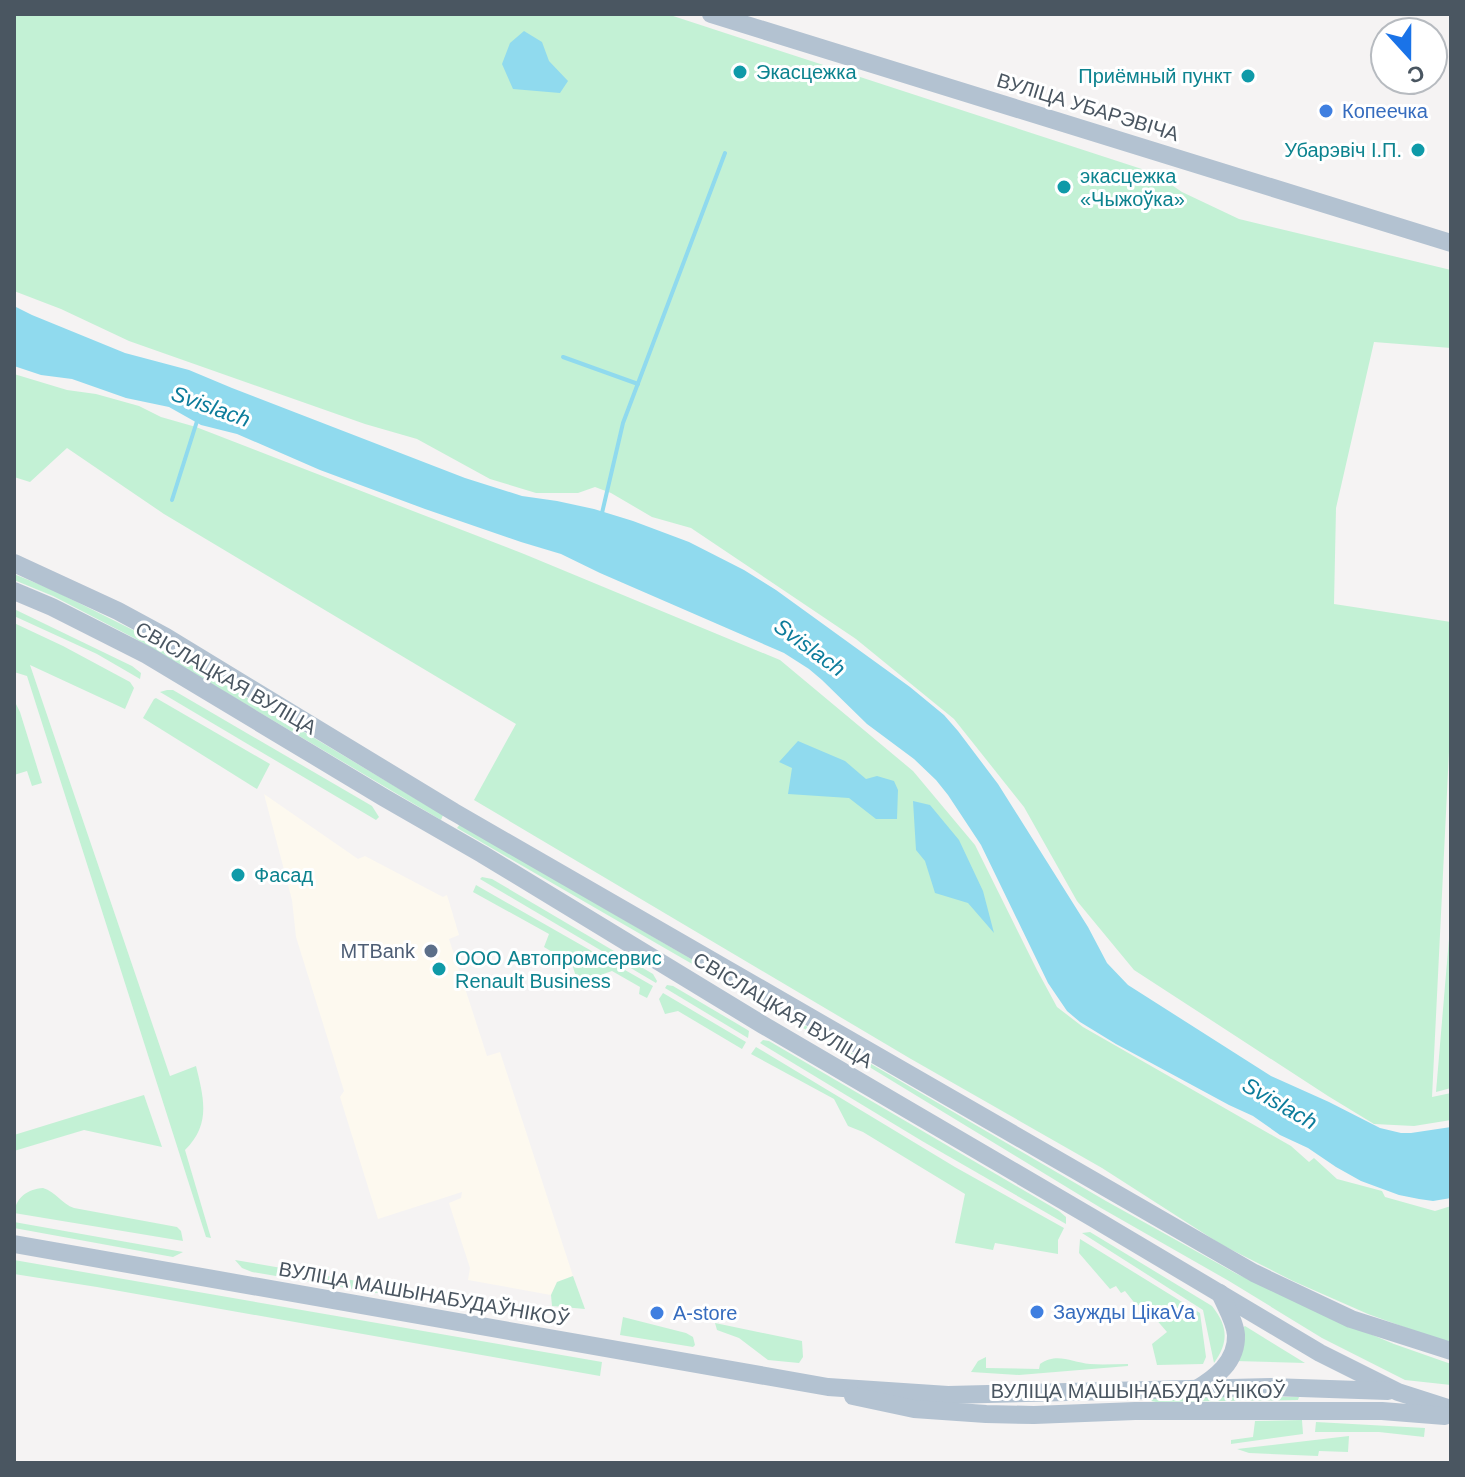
<svg xmlns="http://www.w3.org/2000/svg" width="1465" height="1477" viewBox="0 0 1465 1477" font-family="Helvetica,sans-serif">
<style>
.commercial{fill:#fdf9ef}
.green{fill:#c3f1d5}
.water{fill:#90daee}
.lines{fill:none;stroke-linecap:round;stroke-linejoin:round}
.stream{stroke:#90daee;stroke-width:4}
.major{stroke:#b3c2d1;stroke-width:18}
.culture-dot{fill:#0f9aa8;stroke:#fff;stroke-width:3}
.shop-dot{fill:#3f7fe0;stroke:#fff;stroke-width:3}
.service-dot{fill:#5c6f8a;stroke:#fff;stroke-width:3}
.labels{text-anchor:middle;stroke-width:6;stroke-linejoin:round;paint-order:stroke}
.culture-label{font-size:20px;fill:#0d838f;stroke:#fff;text-anchor:start}
.street-label{font-size:20px;fill:#4a5661;stroke:#fff}
.shop-label{font-size:20px;fill:#366cbe;stroke:#fff;text-anchor:start}
.service-label{font-size:20px;fill:#4e5e75;stroke:#fff;text-anchor:end}
.water-label{font-size:22px;font-style:italic;fill:#0c7c9b;stroke:#fff}
</style>
<rect width="100%" height="100%" fill="#f5f3f3"/>
<polygon class="commercial" points="264,794 358,859 365,856 443,897 447,895 459,935 449,939 487,1056 500,1052 573,1276 557,1282 551,1295 468,1280 470,1268 449,1203 461,1198 462,1192 378,1219 340,1097 344,1091 296,937 292,900"/>
<g class="green">
<polygon points="14,14 667,14 1154,173 1182,192 1239,219 1451,270 1451,348 1374,342 1336,508 1334,604 1451,622 1451,711 1432,1097 1451,1093 1451,1120 1414,1126 1374,1124 1328,1096 1134,970 1077,901 1024,807 954,719 856,639 691,528 652,517 611,493 595,487 578,493 536,493 490,479 417,439 365,424 129,341 61,309 14,291"/>
<polygon points="14,374 67,390 96,394 139,406 161,417 196,427 524,554 780,660 913,771 975,845 1037,970 1057,1007 1083,1027 1291,1146 1309,1162 1314,1158 1337,1179 1382,1191 1385,1197 1435,1211 1451,1206 1451,1344 1368,1314 1293,1281 1222,1245 1102,1168 911,1059 474,800 516,724 164,514 67,448 30,482 14,477"/>
<polygon points="14,574 53,590 135,631 443,815 441,820 134,638 53,596 14,580"/>
<polygon points="14,609 132,666 141,673 140,679 97,654 14,616"/>
<path d="M14 623 63 646 130 682 134 688 125 709 30 665 170 1076 196 1066C204 1099 211 1124 185 1150L211 1238 206 1237 27 676 14 672Z"/>
<polygon points="167,690 173,690 372,806 379,817 376,820 160,692"/>
<polygon points="156,698 270,764 257,789 143,718 154,699"/>
<polygon points="14,700 20,712 42,783 32,786 27,771 14,775"/>
<polygon points="460,824 1106,1201 1237,1274 1344,1323 1394,1344 1451,1364 1451,1385 1405,1380 1322,1338 1229,1281 1101,1208 848,1054 457,828"/>
<polygon points="482,877 492,879 653,974 657,981 656,983 480,879"/>
<polygon points="476,885 653,986 647,998 639,994 640,987 612,971 578,983 572,964 544,947 549,934 473,892"/>
<polygon points="1451,915 1451,1088 1436,1092"/>
<polygon points="667,985 673,986 746,1029 749,1031 748,1038 665,988"/>
<polygon points="663,993 746,1042 742,1049 678,1011 665,1014 659,999"/>
<polygon points="763,1040 769,1041 1059,1211 1066,1217 1066,1224 922,1141 760,1043"/>
<polygon points="756,1047 955,1167 1064,1228 1058,1240 1058,1254 995,1243 993,1250 955,1243 965,1194 863,1132 848,1126 834,1099 751,1054"/>
<polygon points="144,1095 162,1147 84,1130 14,1151 14,1135"/>
<path d="M43 1188C56 1192 62 1204 74 1208L177 1227 181 1231 183 1241 14 1213C16 1198 27 1189 43 1188Z"/>
<polygon points="14,1222 183,1252 173,1257 14,1228"/>
<path d="M1090 1232 1212 1306C1228 1326 1229 1342 1214 1363L1203 1310 1082 1233Z"/>
<polygon points="1080,1239 1200,1313 1206,1357 1203,1364 1157,1365 1152,1344 1167,1332 1142,1303 1137,1306 1125,1291 1121,1293 1116,1286 1110,1289 1079,1253"/>
<polygon points="14,1260 602,1362 600,1376 97,1287 14,1274"/>
<polygon points="235,1260 386,1286 385,1290 376,1293 252,1272 242,1268"/>
<polygon points="573,1276 585,1309 552,1306 551,1295 557,1282"/>
<polygon points="623,1317 686,1333 693,1337 695,1345 693,1347 620,1335"/>
<polygon points="715,1323 802,1341 803,1357 799,1363 768,1360 739,1338 717,1330"/>
<polygon points="1245,1326 1305,1363 1235,1361 1242,1328"/>
<path d="M986 1357V1368L1039 1369 1040 1364C1057 1352 1071 1362 1090 1364 1102 1365 1115 1364 1128 1364V1366L1019 1375 971 1372 978 1361Z"/>
<polygon points="1164,1396 1299,1397 1298,1400 1156,1402 1151,1401 1150,1398"/>
<polygon points="1302,1420 1303,1434 1231,1444 1231,1440 1253,1437 1255,1421"/>
<polygon points="1316,1422 1425,1428 1424,1437 1379,1432 1315,1432"/>
<polygon points="1349,1436 1348,1452 1319,1451 1318,1456 1249,1453 1237,1449"/>
</g>
<g class="water">
<polygon points="524,31 542,42 549,61 568,81 560,93 513,89 502,64 510,43"/>
<polygon points="14,306 32,315 125,353 189,370 232,388 465,478 522,496 557,501 594,509 633,521 689,542 744,570 776,590 910,687 944,715 958,731 998,784 1088,927 1107,963 1128,985 1271,1076 1329,1102 1380,1128 1401,1133 1411,1133 1451,1127 1451,1198 1433,1201 1419,1199 1399,1195 1361,1181 1336,1167 1308,1148 1280,1135 1253,1116 1229,1105 1116,1044 1080,1022 1067,1011 1048,983 981,845 948,795 936,780 914,759 867,724 822,680 809,669 784,653 600,573 561,554 521,542 425,509 320,470 237,434 201,425 169,407 126,398 72,379 41,375 14,366"/>
<polygon points="798,741 845,761 866,779 877,776 894,781 898,790 897,819 876,819 849,798 788,794 792,768 779,762"/>
<polygon points="913,801 930,805 959,840 983,891 994,933 968,903 935,893 925,861 916,850"/>
</g>
<g class="lines">
<g class="stream">
<polyline points="563,357 638,384"/>
<polyline points="172,500 198,418"/>
<polyline points="602,513 623,423 725,153"/>
</g>
<g class="major">
<polyline points="711,14 1451,243"/>
<polyline points="14,563 118,611 166,637 454,812 1254,1273 1351,1319 1451,1351"/>
<polyline points="14,591 52,607 147,655 383,797 482,854 763,1025 1093,1218 1320,1353 1398,1392 1451,1409"/>
<polyline points="14,1244 828,1387 948,1395 1271,1387 1388,1391"/>
<path d="M1195 1390C1215 1378 1237 1362 1236 1335 1235 1321 1225 1305 1220 1293"/>
<polyline points="853,1396 914,1409 986,1414 1034,1415 1135,1411 1382,1411 1445,1416"/>
</g>
</g>
<g class="culture-dot">
<circle cx="740" cy="72" r="8"/>
<circle cx="1248" cy="76" r="8"/>
<circle cx="1418" cy="150" r="8"/>
<circle cx="1064" cy="187" r="8"/>
<circle cx="238" cy="875" r="8"/>
<circle cx="439" cy="969" r="8"/>
</g>
<g class="shop-dot">
<circle cx="1326" cy="111" r="8"/>
<circle cx="1037" cy="1312" r="8"/>
<circle cx="657" cy="1313" r="8"/>
</g>
<circle class="service-dot" cx="431" cy="951" r="8"/>
<g class="labels">
<g class="culture-label">
<text x="756" y="79">Экасцежка</text>
<text x="1232" y="83" text-anchor="end">Приёмный пункт</text>
<text x="1402" y="157" text-anchor="end">Убарэвіч І.П.</text>
<text x="1080" y="183">экасцежка<tspan x="1080" dy="23">«Чыжоўка»</tspan></text>
<text x="254" y="882">Фасад</text>
<text x="455" y="965">ООО Автопромсервис<tspan x="455" dy="23">Renault Business</tspan></text>
</g>
<g class="street-label">
<text transform="translate(1088 107) rotate(17)" y="7">ВУЛІЦА УБАРЭВІЧА</text>
<text transform="translate(226 678) rotate(30)" y="7">СВІСЛАЦКАЯ ВУЛІЦА</text>
<text transform="translate(783 1010) rotate(31)" y="7">СВІСЛАЦКАЯ ВУЛІЦА</text>
<text transform="translate(424 1294) rotate(10)" y="7">ВУЛІЦА МАШЫНАБУДАЎНІКОЎ</text>
<text x="1138" y="1398">ВУЛІЦА МАШЫНАБУДАЎНІКОЎ</text>
</g>
<g class="shop-label">
<text x="1342" y="118">Копеечка</text>
<text x="1053" y="1319">Заужды ЦікаVа</text>
<text x="673" y="1320">А-store</text>
</g>
<g class="service-label">
<text x="415" y="958">MTBank</text>
</g>
<g class="water-label">
<text transform="translate(211 406) rotate(20)" y="8">Svislach</text>
<text transform="translate(810 647) rotate(36)" y="8">Svislach</text>
<text transform="translate(1280 1103) rotate(30)" y="8">Svislach</text>
</g>
</g>
<rect width="1465" height="1477" fill="none" stroke="#4a5661" stroke-width="32"/>
<g transform="translate(1409 56) rotate(159)"><circle r="38" fill="#ffffff" stroke="#b7bbc0" stroke-width="2"/>
<path d="M0-6L14 30L0 20L-14 30Z" fill="#1a73e8"/>
<text y="-12" font-size="22" font-weight="bold" text-anchor="middle" fill="#4a5661">С</text>
</g>
</svg>
